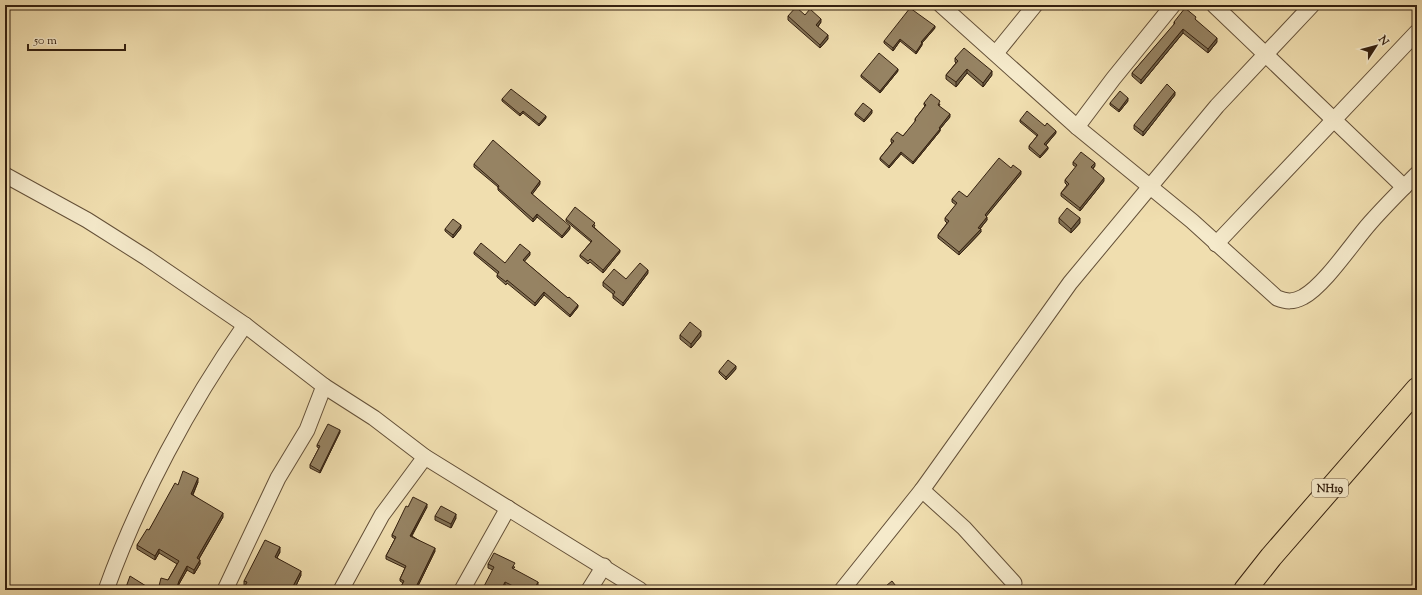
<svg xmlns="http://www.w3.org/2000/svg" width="1422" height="595" viewBox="0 0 1422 595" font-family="'Sorts Mill Goudy',serif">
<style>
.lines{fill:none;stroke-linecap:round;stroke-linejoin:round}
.street-casing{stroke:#645038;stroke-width:17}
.highway-casing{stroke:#352110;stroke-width:24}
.street{stroke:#f5eacb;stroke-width:15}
.highway{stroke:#f0deaf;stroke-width:22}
.wall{fill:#817155;stroke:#352110}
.shaded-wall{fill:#695c45;stroke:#352110}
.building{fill:#968363;stroke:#352110}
.labels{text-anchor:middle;stroke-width:4;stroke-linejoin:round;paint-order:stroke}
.shield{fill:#f5eacb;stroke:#6f5d48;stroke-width:1}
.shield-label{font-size:11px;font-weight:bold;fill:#352110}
</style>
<rect width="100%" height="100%" fill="#f0deaf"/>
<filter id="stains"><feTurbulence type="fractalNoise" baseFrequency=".005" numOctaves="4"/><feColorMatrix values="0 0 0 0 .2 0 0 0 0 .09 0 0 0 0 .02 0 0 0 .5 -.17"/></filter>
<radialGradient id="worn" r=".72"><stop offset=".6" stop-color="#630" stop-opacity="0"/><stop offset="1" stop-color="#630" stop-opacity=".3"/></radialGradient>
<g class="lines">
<defs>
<g id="street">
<path d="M941 5 1077 127 1192 221 1277 298C1287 302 1293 302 1303 297 1325 285 1353 242 1370 223 1385 206 1401 190 1417 174"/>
<polyline points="1214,5 1404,187"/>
<polyline points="996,53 1035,5"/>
<polyline points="1077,127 1113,79 1173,5"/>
<polyline points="5,175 87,220 147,258 245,325 324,386 374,418 425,457 640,590"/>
<polyline points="1216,244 1417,32"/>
<polyline points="922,490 1070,283 1217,106 1312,5"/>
<path d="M106 590C139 498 189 405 245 325"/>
<polyline points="225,590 278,478 307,430 324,386"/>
<polyline points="341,590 382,515 425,457"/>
<polyline points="462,590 508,508"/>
<polyline points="589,590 604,566"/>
<polyline points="842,590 922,490 964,528 1014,583"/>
</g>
<polyline id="highway" points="1245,590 1271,557 1417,389"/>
</defs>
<use href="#street" class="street-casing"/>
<use href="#highway" class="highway-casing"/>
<use href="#street" class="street"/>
<use href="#highway" class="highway"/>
</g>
<g class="wall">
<polygon points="1077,5 1088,5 1083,10"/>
<polygon points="805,15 821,22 818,27 828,39 820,48 788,20 788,16"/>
<polygon points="1196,20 1217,42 1208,53 1183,33 1141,84 1132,76 1132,73 1174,25 1174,22"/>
<polygon points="935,28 922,43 922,45 916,54 900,41 893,51 884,43 884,41"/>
<polygon points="955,58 992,75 983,87 967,73 956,87 946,79 946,75 956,63 955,62"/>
<polygon points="898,71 880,93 861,77 861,75"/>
<polygon points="1175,95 1143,136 1134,129 1134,125"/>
<polygon points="502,99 546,118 539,126 523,113 520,116 502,101"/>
<polygon points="1128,101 1119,112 1110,105 1110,103"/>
<polygon points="924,103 940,104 939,106 950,117 940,129 940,131 913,164 901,154 889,168 880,160 880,158 892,143 891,142 891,139 903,136 915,122 915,119 925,106 924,105"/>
<polygon points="855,113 872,113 864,122 855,115"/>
<polygon points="1020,120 1045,126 1056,133 1046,145 1048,149 1040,158 1029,149 1029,146 1037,136 1020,122"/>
<polygon points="1073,162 1095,166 1093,169 1104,181 1080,211 1061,196 1061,193 1067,185 1065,183 1065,180 1076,167 1073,165"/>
<polygon points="474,164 540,184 532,194 570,229 562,238 537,217 533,222 498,190 498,187 474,167"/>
<polygon points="1011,168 1021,174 986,216 987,220 980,229 981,232 959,255 938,238 938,235 947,223 945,221 945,218 956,205 952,202 952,199 967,197"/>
<polygon points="1059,218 1080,223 1071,233 1059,223"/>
<polygon points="566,219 595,225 594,227 620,252 603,273 590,262 588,264 580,257 580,255 591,242 566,221"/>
<polygon points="461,228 453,238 445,231 445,229"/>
<polygon points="474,252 505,263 530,255 524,261 578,307 570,317 544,295 535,306 507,283 506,285 497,277 497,275 498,274 474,254"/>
<polygon points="648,273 623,306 613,298 613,294 603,286 603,282 626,279"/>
<polygon points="680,335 701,336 691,348 680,339"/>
<polygon points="736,369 726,380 719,373 719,371"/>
<polygon points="340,432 320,473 310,468 310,465 319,448 317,447 317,445"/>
<polygon points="198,482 193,495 223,517 199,559 200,564 194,574 187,570 179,584 177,590 158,590 168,580 177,564 159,553 155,560 137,549 137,545 149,530 178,485"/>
<polygon points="408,507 427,507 412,536 435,551 416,590 414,589 414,590 399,590 403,583 400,581 400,579 405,568 386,559 386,556 395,539 392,537 392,535"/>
<polygon points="435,516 456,518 451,528 435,520"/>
<polygon points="280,552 277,558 301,575 294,590 243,590 245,586 244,585 244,581"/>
<polygon points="488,564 515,567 513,569 538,585 535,590 515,590 505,585 493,570 488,568"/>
</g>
<g class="shaded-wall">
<polygon points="1083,5 1088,5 1083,10"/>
<polygon points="821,19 821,22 816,29 816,25"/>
<polygon points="935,26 935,28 921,44 921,42"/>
<polygon points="1183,29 1183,33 1141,84 1141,80"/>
<polygon points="828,35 828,39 820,48 820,45"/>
<polygon points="1217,38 1217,42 1208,53 1208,49"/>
<polygon points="900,39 900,41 893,51 893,48"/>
<polygon points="922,43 922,45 916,54 916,52"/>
<polygon points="898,69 898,71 880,93 880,91"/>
<polygon points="967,69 967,73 956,87 956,82"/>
<polygon points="992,71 992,75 983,87 983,83"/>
<polygon points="1175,92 1175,95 1143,136 1143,132"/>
<polygon points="1128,98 1128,101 1119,112 1119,110"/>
<polygon points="872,110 872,113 864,122 864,120"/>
<polygon points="523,111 523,113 520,116 520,114"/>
<polygon points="950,114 950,117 939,130 939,128"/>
<polygon points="546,116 546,118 539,126 539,124"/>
<polygon points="940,129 940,131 913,164 913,162"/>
<polygon points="1056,131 1056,133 1044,147 1044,144"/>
<polygon points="1048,147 1048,149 1040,158 1040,156"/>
<polygon points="901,152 901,154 889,168 889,166"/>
<polygon points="1095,163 1095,166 1091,170 1091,167"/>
<polygon points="1021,171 1021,174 985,218 985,215"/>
<polygon points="1104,178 1104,181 1080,211 1080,208"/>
<polygon points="540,181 540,184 531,196 531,193"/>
<polygon points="537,214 537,217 533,222 533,219"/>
<polygon points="987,217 987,220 978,231 978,228"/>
<polygon points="1080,218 1080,223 1071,233 1071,229"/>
<polygon points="461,225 461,228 453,238 453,235"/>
<polygon points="570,226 570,229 562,238 562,236"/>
<polygon points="981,229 981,232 959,255 959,252"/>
<polygon points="620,250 620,252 603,273 603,270"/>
<polygon points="530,252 530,255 523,263 523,260"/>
<polygon points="648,270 648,273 623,306 623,303"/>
<polygon points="544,292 544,295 535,306 535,303"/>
<polygon points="578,305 578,307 570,317 570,315"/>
<polygon points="701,331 701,336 691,348 691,344"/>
<polygon points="736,366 736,369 726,380 726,377"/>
<polygon points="340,430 340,432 320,473 320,471"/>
<polygon points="198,478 198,482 191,498 191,494"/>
<polygon points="427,504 427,507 410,538 410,536"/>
<polygon points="223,513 223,517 197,562 197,558"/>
<polygon points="456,514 456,518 451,528 451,524"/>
<polygon points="280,547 280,552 275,561 275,557"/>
<polygon points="435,548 435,551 416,590 416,587"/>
<polygon points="159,549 159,553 155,560 155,556"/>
<polygon points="200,560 200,564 194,574 194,570"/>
<polygon points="187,566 187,570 179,584 177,590 176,590 179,581"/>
<polygon points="301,571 301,575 294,590 291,590"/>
<polygon points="505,582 505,585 503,590 501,590"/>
<polygon points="538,582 538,585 535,590 534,590"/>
</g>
<g class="building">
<polygon points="796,7 805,15 810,9 821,19 816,25 828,35 820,45 788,16"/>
<polygon points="910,8 935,26 921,42 922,43 916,52 900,39 893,48 884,41"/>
<polygon points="1185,8 1196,17 1195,19 1217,38 1208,49 1183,29 1141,80 1132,73 1175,23 1174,22"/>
<polygon points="964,48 992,71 983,83 967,69 956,82 946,75 958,61 955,58"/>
<polygon points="879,53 898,69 880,91 861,75"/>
<polygon points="1167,84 1175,92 1143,132 1134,125"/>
<polygon points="511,89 546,116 539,124 523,111 520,114 502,99"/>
<polygon points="1120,91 1128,98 1119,110 1110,103"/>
<polygon points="931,94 940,101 938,105 950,114 939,128 940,129 913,162 901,152 889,166 880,158 894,141 891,139 897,132 903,136 916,120 915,119 926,105 924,103"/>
<polygon points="863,103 872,110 864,120 855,113"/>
<polygon points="1027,111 1045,126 1047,123 1056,131 1044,144 1048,147 1040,156 1029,146 1038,135 1020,120"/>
<polygon points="493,140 540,181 531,193 570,226 562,236 537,214 533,219 498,188 499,186 474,164"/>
<polygon points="1081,152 1095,163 1091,167 1104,178 1080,208 1061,193 1069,184 1065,180 1077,165 1073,162"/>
<polygon points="999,158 1011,168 1013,165 1021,171 985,215 987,217 978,228 981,229 959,252 938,235 949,221 945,218 957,203 952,199 959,191 967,197"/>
<polygon points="575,207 595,223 592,226 620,250 603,270 590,259 588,261 580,255 592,241 566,219"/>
<polygon points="1067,208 1080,218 1071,229 1059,218"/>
<polygon points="453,219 461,225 453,235 445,229"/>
<polygon points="481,243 505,263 520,244 530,252 523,260 568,298 569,297 578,305 570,315 544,292 535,303 507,280 506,282 497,275 499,272 474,252"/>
<polygon points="640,263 648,270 623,303 613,295 615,292 603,282 614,269 626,279"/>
<polygon points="690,322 701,331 691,344 680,335"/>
<polygon points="728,360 736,366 726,377 719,371"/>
<polygon points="328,424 340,430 320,471 310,465 320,446 317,445"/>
<polygon points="183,471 198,478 191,494 223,513 197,558 200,560 194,570 187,566 179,581 176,590 158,590 161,578 168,580 179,561 159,549 155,556 137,545 147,529 149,530 175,483 178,485"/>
<polygon points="413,497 427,504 410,536 435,548 416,587 414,586 413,590 399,590 404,581 400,579 406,566 386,556 396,537 392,535 406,506 408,507"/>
<polygon points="441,506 456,514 451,524 435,516"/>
<polygon points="265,540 280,547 275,557 301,571 291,590 243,590 247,582 244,581"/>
<polygon points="494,553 515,563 512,568 538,582 534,590 521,590 505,582 501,590 482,590 494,567 488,564"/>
<polygon points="130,576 146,586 144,590 125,590"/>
<polygon points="892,581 899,590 881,590"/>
</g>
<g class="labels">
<rect class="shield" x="1312" y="479" width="36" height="18" rx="3"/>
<g class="shield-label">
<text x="1330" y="492">NH19</text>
</g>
</g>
<rect width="1422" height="595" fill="none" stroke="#f0deaf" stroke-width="20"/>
<rect x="6" y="6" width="1410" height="583" fill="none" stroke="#352110" stroke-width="2"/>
<rect x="10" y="10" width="1402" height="575" fill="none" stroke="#352110"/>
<g transform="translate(1376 46) rotate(54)" stroke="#f5eacb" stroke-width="3" paint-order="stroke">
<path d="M0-3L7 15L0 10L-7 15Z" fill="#352110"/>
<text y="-6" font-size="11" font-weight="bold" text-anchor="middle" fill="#352110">N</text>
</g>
<path d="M28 44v6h97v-6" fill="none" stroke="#352110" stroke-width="2"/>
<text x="34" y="44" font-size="12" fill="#352110" stroke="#f5eacb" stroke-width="3" paint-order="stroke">50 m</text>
<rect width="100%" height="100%" filter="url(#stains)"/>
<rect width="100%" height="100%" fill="url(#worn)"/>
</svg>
